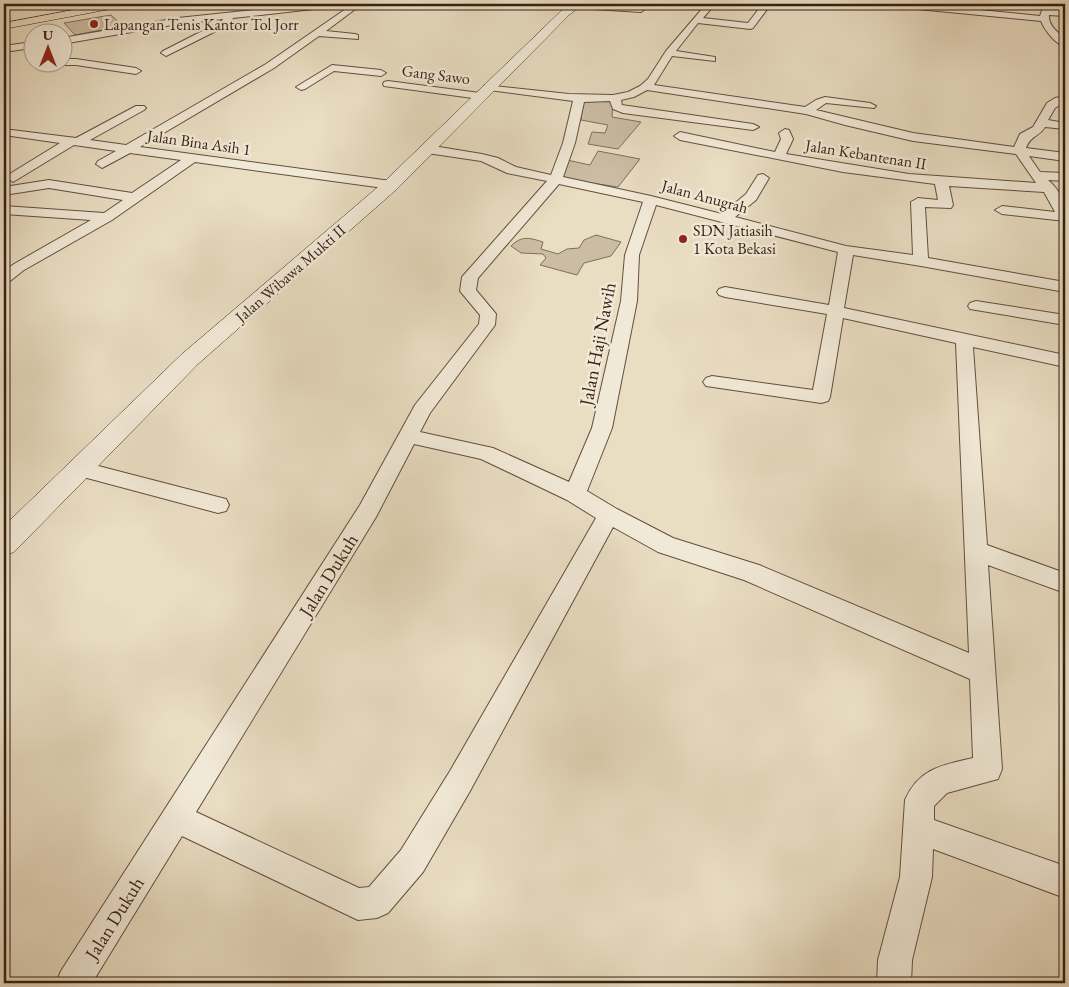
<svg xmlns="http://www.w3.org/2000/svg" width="1069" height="987" viewBox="0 0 1069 987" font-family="'EB Garamond',serif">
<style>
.green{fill:#cbbda4;stroke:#816e5b}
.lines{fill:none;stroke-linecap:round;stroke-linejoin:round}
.street-casing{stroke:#644e3e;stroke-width:2}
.secondary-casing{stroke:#371f12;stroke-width:1}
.highway-casing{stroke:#371f12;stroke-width:1}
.street{fill:#f1e9d7;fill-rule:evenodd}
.secondary{fill:#f1e9d7;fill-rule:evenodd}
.highway{fill:#e9ddc2;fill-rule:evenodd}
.poi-dot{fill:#8f2418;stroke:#f1e9d7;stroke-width:2}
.labels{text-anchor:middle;stroke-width:5;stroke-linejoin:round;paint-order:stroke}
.far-poi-label{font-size:16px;fill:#371f12;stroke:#f1e9d7;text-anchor:start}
.far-street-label{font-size:16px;fill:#371f12;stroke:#f1e9d7}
.street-label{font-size:19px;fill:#371f12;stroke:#f1e9d7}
</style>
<rect width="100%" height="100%" fill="#e9ddc2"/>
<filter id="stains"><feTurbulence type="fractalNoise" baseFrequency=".004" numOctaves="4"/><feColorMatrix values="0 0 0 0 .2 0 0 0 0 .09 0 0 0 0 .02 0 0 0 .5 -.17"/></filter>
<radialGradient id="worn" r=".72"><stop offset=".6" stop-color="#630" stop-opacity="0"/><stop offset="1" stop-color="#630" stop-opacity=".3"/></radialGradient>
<g class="green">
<polygon points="111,15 123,26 75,35 64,23"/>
<polygon points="583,100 613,101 612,117 641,122 618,149 588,144 592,132 605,133 608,125 581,120"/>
<polygon points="598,151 640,159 618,187 559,178 567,160 590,165"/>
<path d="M596 235 621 242 611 256 584 263 577 275 540 265 546 258 543 254 521 253 511 246C522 235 530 238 543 242L541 249 558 254 567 249 579 248 584 240Z"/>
</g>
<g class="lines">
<defs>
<g id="street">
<polygon points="310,4 335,4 331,7 233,18 228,25 166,56 161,53 163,51 222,21 223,19 178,24 62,44 62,38 178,18"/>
<polygon points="353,4 362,4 326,31 355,34 358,35 358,39 319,36 274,68 140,147 391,181 396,182 398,185 396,188 391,189 195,162 112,220 24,270 10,281 4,283 4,271 14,264 91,220 4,214 4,206 104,213 123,200 49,188 4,195 4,187 49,180 132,193 181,160 130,153 102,168 96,164 98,161 116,151 74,145 13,182 7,178 8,175 60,143 4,135 4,129 76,138 136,106 144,106 146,108 144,110 90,140 126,145 266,64"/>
<polygon points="574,4 634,6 639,6 642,4 651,4 641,12 577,8 574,7"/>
<path d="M672 4H715L703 18 748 23 761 6 768 8 753 28 750 29 698 23 676 51 715 57V61L672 56 654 85 805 107 816 100 825 97 870 103 876 106 874 108 826 103 816 110 913 133 1014 147 1020 134 1033 127 1047 103 1055 98 1065 96V102L1055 108 1048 120 1065 123V129L1045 127C1039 137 1031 135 1026 148L1065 153V161L1029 156 1040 172 1065 173V181L1048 180C1062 192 1065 204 1065 221L1002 214 995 210 1002 206 1055 212 1044 192 949 186 953 205 951 208 925 207 928 258 1065 282V292L921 266 853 255 844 308 1065 355V367L973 347 987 545 1065 573V593L988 565 1002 769 998 779 947 793 934 806V820L1065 866V898L933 849 932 877 912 960 911 983H877L878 960 900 877 905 800C919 768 943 765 973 758L970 679 744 580 658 552 613 527 470 791 423 872 388 913 377 918 358 920 182 836 92 983H56L61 971 360 505 415 405 479 324 480 315 460 291 462 277 547 181 507 173 481 161 427 153 421 149 427 145 482 154 498 158 516 167 551 175 563 143 573 101 489 90 485 89 484 87 485 85 569 94 613 95 628 92 640 86 648 79 666 51 702 9 676 7ZM647 90 806 114 845 125 913 141 1016 154 1036 183 909 174 786 154 793 139 789 130 785 129 779 133 781 139 775 152 680 132 674 136 680 140 843 172 935 184 938 200 918 198 911 202 913 255 846 246 735 217 756 200 769 178 763 174 758 175 746 194 722 214 651 196 563 177 575 143 584 102 610 101 613 109 623 113 753 130 759 127 753 124 622 105 621 100 634 97ZM559 184 643 202 625 255 621 301 592 428 569 482 493 448 420 432 430 413 495 325 496 314 476 290 478 278ZM656 205 838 252 829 305 725 287 719 289 717 292 719 295 725 297 827 314 813 390 712 376 706 378 703 382 706 386 821 403 828 401 830 397 843 318 956 343 969 653 759 565 673 538 617 509 587 491 612 428 637 301 639 255ZM414 444 481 459 567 500 596 518 450 771 401 850 369 887 359 888 196 812 376 517Z"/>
<path d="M776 4H797L800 6C795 10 781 8 776 4Z"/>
<path d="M893 4H919L1040 16 1042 10 1045 9 1065 10V16L1049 15C1048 26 1058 32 1065 39V47C1055 43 1045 31 1041 21L897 7Z"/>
<polygon points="32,42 32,48 4,52 4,46"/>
<polygon points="62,59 76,59 136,68 141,71 136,74 76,65 56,65 51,62 62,62"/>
<polygon points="332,65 381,70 386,73 381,76 334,71 305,89 301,90 296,87"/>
<polygon points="388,81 480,93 485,96 480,99 384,86 383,84 384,82"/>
<polygon points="976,301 1065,315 1065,325 970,309 968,306 970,303"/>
<polygon points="79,461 218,497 226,499 229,505 226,511 218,513 72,474 69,469 72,464"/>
</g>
<polygon id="secondary" points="571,4 583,4 569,15 397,189 198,364 14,552 4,556 4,526 182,354 385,181 561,11"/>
<g id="highway">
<polygon points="4,4 16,4 15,6 4,8"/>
<polygon points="105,4 126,4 121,7 4,29 4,23"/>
</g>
</defs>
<use href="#street" class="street-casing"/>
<use href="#secondary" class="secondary-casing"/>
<use href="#highway" class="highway-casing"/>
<use href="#street" class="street"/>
<use href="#secondary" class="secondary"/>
<use href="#highway" class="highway"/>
</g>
<g class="poi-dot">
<circle cx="94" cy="24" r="5"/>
<circle cx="683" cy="239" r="5"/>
</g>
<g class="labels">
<g class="far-poi-label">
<text x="104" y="30">Lapangan Tenis Kantor Tol Jorr</text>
<text x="693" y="236">SDN Jatiasih<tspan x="693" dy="18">1 Kota Bekasi</tspan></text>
</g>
<g class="far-street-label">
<text transform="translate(436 74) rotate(7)" y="6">Gang Sawo</text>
<text transform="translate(199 142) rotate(8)" y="6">Jalan Bina Asih 1</text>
<text transform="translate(866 154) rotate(9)" y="6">Jalan Kebantenan II</text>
<text transform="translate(705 196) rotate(15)" y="6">Jalan Anugrah</text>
<text transform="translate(290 273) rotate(-41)" y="6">Jalan Wibawa Mukti II</text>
</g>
<g class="street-label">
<text transform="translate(597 344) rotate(-79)" y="7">Jalan Haji Nawih</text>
<text transform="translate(328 575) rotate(-58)" y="7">Jalan Dukuh</text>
<text transform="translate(114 918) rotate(-58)" y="7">Jalan Dukuh</text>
</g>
</g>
<rect width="1069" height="987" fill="none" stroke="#e9ddc2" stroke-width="20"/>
<rect x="5" y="5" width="1059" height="977" fill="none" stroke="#371f12" stroke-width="2.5"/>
<rect x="10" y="10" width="1049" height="967" fill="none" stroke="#371f12"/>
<g transform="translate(48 48)"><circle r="24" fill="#f1e9d7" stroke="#a79888"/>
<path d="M0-4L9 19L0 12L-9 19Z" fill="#8f2418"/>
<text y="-8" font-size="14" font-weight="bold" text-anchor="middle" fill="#371f12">U</text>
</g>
<rect width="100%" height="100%" filter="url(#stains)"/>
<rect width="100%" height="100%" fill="url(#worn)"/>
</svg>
